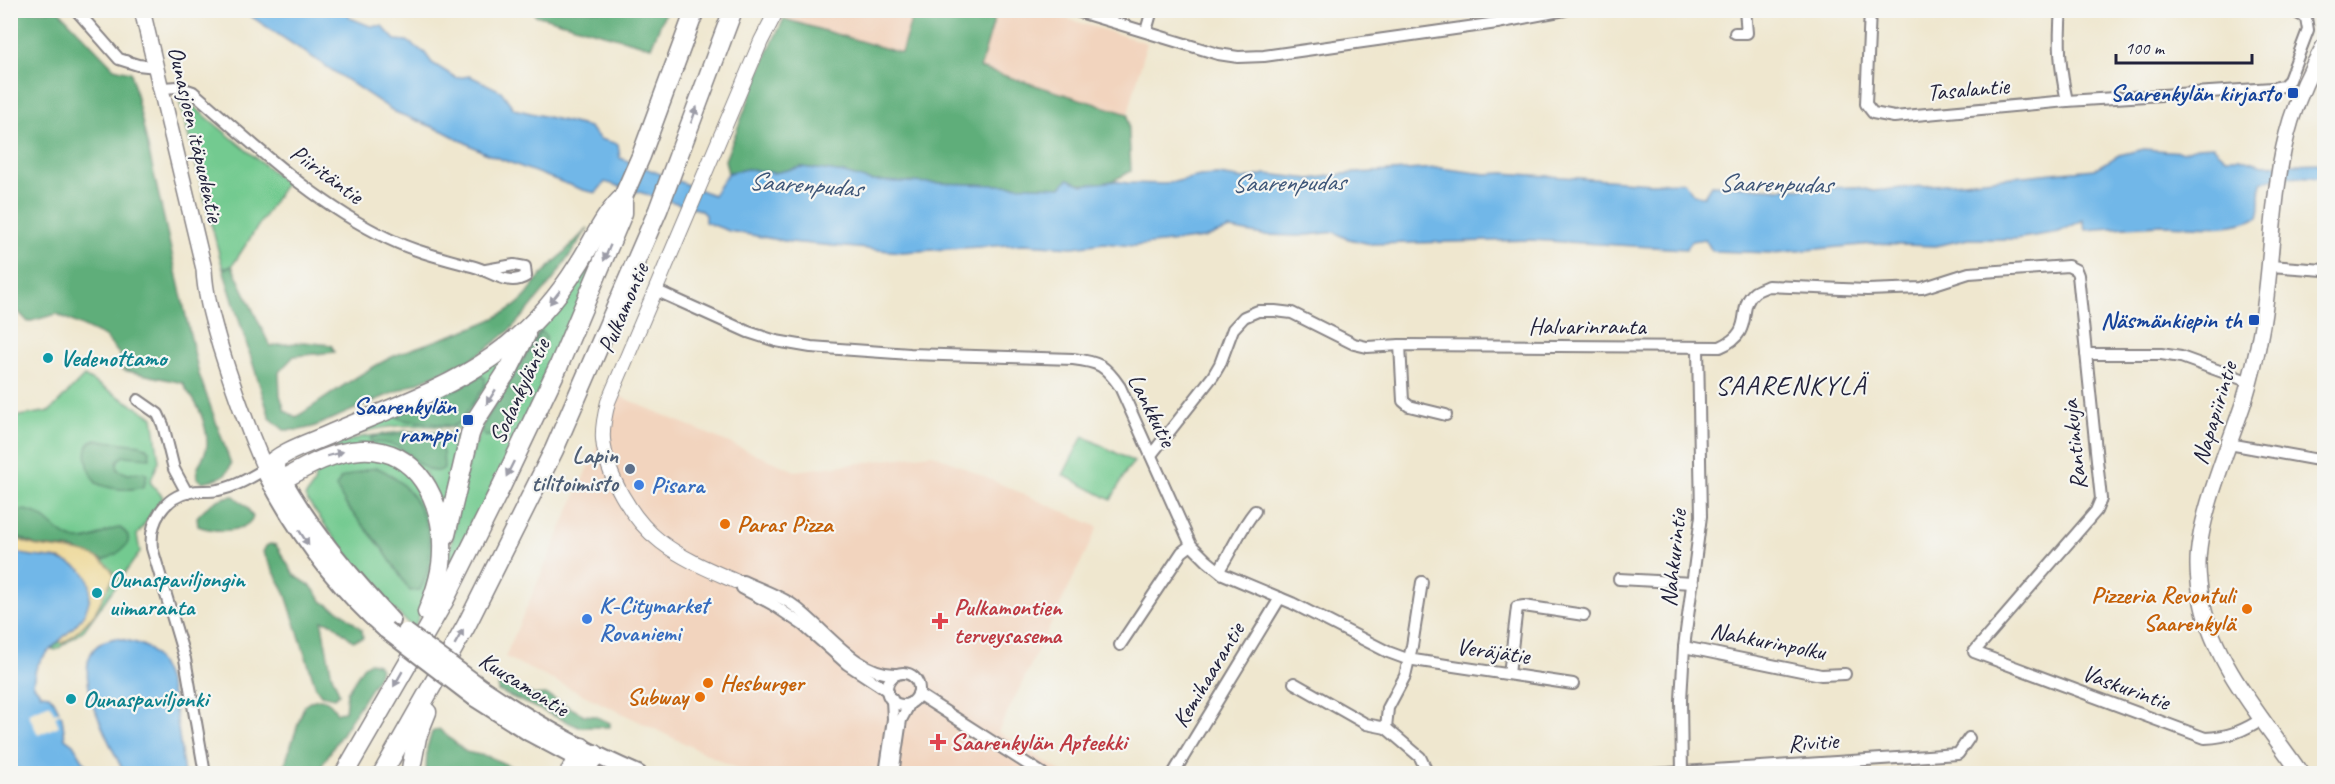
<svg xmlns="http://www.w3.org/2000/svg" width="2335" height="784" viewBox="0 0 2335 784" font-family="Caveat,sans-serif">
<style>
.built{fill:#f2d4be}
.green{fill:#73ca90;stroke:#4a7666;stroke-width:1.5}
.forest{fill:#5eae7a;stroke:#40685a;stroke-width:1.5}
.sand{fill:#eeda9e;stroke:#887e6c;stroke-width:1.5}
.water{fill:#71b7e8;stroke:#4a6c92;stroke-width:1.5}
.pier{fill:#efe7cf}
.lines{fill:none;stroke-linecap:round;stroke-linejoin:round}
.minor-casing{stroke:#888485;stroke-width:14}
.tertiary-casing{stroke:#888485;stroke-width:16}
.secondary-casing{stroke:#888485;stroke-width:18}
.primary-casing{stroke:#888485;stroke-width:20}
.trunk-casing{stroke:#888485;stroke-width:21}
.minor{stroke:#fff;stroke-width:10}
.tertiary{stroke:#fff;stroke-width:14}
.secondary{stroke:#fff;stroke-width:15}
.primary{stroke:#fff;stroke-width:16}
.trunk{stroke:#fff;stroke-width:18}
.primary-bridge-casing{stroke:#888485;stroke-width:20;stroke-linecap:butt}
.primary-bridge{stroke:#fff;stroke-width:16}
.oneway{fill:#9c9ca7}
.transit-dot{fill:#1a4fb4;stroke:#f6f6f2;stroke-width:2}
.culture-dot{fill:#0f9aa8;stroke:#f6f6f2;stroke-width:2}
.service-dot{fill:#5c6f8a;stroke:#f6f6f2;stroke-width:2}
.shop-dot{fill:#3f7fe0;stroke:#f6f6f2;stroke-width:2}
.food-dot{fill:#e8710a;stroke:#f6f6f2;stroke-width:2}
.health-dot{fill:#e0444e;stroke:#f6f6f2;stroke-width:2}
.labels{text-anchor:middle;stroke-width:4.5;stroke-linejoin:round;paint-order:stroke}
.street-label{font-size:24px;fill:#22223b;stroke:#f6f6f2}
.transit-label{font-size:24px;font-weight:bold;fill:#164399;stroke:#f6f6f2;text-anchor:end}
.culture-label{font-size:24px;font-weight:bold;fill:#0d838f;stroke:#f6f6f2;text-anchor:start}
.service-label{font-size:24px;font-weight:bold;fill:#4e5e75;stroke:#f6f6f2;text-anchor:end}
.shop-label{font-size:24px;font-weight:bold;fill:#366cbe;stroke:#f6f6f2;text-anchor:start}
.food-label{font-size:24px;font-weight:bold;fill:#c56008;stroke:#f6f6f2;text-anchor:start}
.health-label{font-size:24px;font-weight:bold;fill:#be3a42;stroke:#f6f6f2;text-anchor:start}
.water-label{font-size:26px;font-style:italic;fill:#3e5678;stroke:#f6f6f2}
.quarter-label{font-size:27px;letter-spacing:1.5px;fill:#22223b;stroke:#f6f6f2}
</style>
<rect width="100%" height="100%" fill="#f6f6f2"/>
<filter id="ink" filterUnits="userSpaceOnUse"><feTurbulence type="fractalNoise" baseFrequency=".0167" numOctaves="2"/><feDisplacementMap in="SourceGraphic" scale="12" xChannelSelector="R" yChannelSelector="G"/><feConvolveMatrix kernelMatrix="1 2 1 2 8 2 1 2 1" color-interpolation-filters="sRGB"/></filter>
<filter id="wash" filterUnits="userSpaceOnUse"><feTurbulence type="fractalNoise" baseFrequency=".008" numOctaves="4" result="noise"/><feDisplacementMap in="SourceGraphic" scale="24" xChannelSelector="R" yChannelSelector="G"/><feGaussianBlur stdDeviation="1.35" result="paint"/><feColorMatrix in="noise" values="0 0 0 0 0 0 0 0 0 0 0 0 0 0 0 0 0 1.4 0 .05"/><feComposite in="paint" operator="in"/></filter>
<g filter="url(#wash)">
<rect width="100%" height="100%" fill="#efe7cf"/>
<g class="built">
<polygon points="790,11 914,11 901,53 784,19"/>
<polygon points="997,11 1041,11 1147,43 1128,114 980,68"/>
<polygon points="619,396 795,471 933,454 1098,527 998,732 1063,773 746,773 505,657"/>
</g>
<g class="green">
<polygon points="186,100 286,183 232,266 223,269 180,103"/>
<polygon points="613,228 564,340 454,569 447,565 464,476 484,421 542,326"/>
<path d="M519 344 474 413 466 417 462 429C416 423 383 423 339 440L338 437Z"/>
<polygon points="84,376 153,417 159,461 150,482 163,497 137,535 140,552 84,630 56,650 52,649 81,619 90,604 11,549 10,420 13,417 50,411"/>
<polygon points="406,431 449,433 462,438 447,520 425,473 331,447 361,437"/>
<polygon points="1083,436 1134,462 1127,470 1111,500 1063,475"/>
<polygon points="359,455 394,462 424,490 437,551 423,606 414,629 364,580 305,497 314,484 316,469"/>
</g>
<g class="forest">
<path d="M997 10 980 68 1128 114 1131 171C1110 184 1091 189 1068 180L1061 187 871 181 844 173 802 167 774 173 747 169 728 173 725 160 769 49 784 19 901 53 914 11Z"/>
<path d="M10 11H59L114 68 131 72 199 374 231 464C227 479 215 479 202 482L197 478C194 464 208 457 207 443 207 431 202 413 195 402 191 395 186 391 183 383L123 370 120 355 105 337 57 314 28 322 13 306 17 248 10 209Z"/>
<polygon points="536,11 536,10 666,11 651,47 535,15"/>
<path d="M588 228 553 280 529 309 510 330 484 351 468 361 313 427 300 430H284L270 418 223 269 232 266 270 346 304 342 331 345 335 352 294 356 279 372 280 395 285 411 296 417C327 398 357 374 390 358 427 339 520 323 534 283Z"/>
<polygon points="541,331 546,336 546,341 502,431 498,436 484,436 481,428"/>
<polygon points="481,376 485,378 485,386 459,423 453,426 403,420 397,417 403,412 445,395"/>
<path d="M418 433 433 436 443 452 444 468C430 481 409 452 396 446 388 443 381 443 372 442L370 440 372 437Z"/>
<path d="M95 440 141 445 149 450 150 458 124 456 118 460 117 465 118 470 128 474 144 472 147 475 144 486C130 492 109 489 96 483 89 473 79 445 95 440Z"/>
<path d="M378 468C423 488 444 546 420 590L410 591 382 548 346 505 336 487 341 478 368 469Z"/>
<path d="M234 496 247 507 253 517C245 534 214 532 198 526L197 517C207 505 218 497 234 496Z"/>
<path d="M22 510C49 511 55 538 79 540 95 541 105 529 120 528 141 541 118 554 104 560L73 549 38 546 14 535C9 525 11 515 22 510Z"/>
<path d="M270 544 276 545 294 575 311 586 323 602 343 613 362 630 363 638 353 641 332 623 322 621C321 624 330 664 331 672 333 680 338 686 339 694L334 698 321 695 316 688 285 592 263 552 266 546Z"/>
<path d="M370 662 377 664 381 669 376 680 317 773H282L304 706C318 695 329 697 337 713L345 712 347 692 363 667Z"/>
<polygon points="503,679 533,695 545,694 584,715 595,716 610,723 610,727 579,727 498,691 499,682"/>
<polygon points="439,729 466,752 490,757 524,773 426,773 427,748 432,732"/>
</g>
<path class="sand" d="M11 537C20 540 29 544 38 546 66 551 101 547 115 576 105 589 102 601 94 614 85 626 74 635 62 644L60 641 85 614V574L61 559 18 555 11 549Z"/>
<g class="water">
<path d="M243 11H347L350 18 370 26H382L395 40 407 41 425 53 432 63 456 78 470 76 501 91 514 109 589 127 600 139 618 144 620 158 713 195 728 173 747 169 774 173 802 167 844 173 871 181 1061 187 1068 179 1082 185 1116 181 1127 183 1165 184 1200 176 1219 175 1244 179 1266 174 1311 179 1342 174 1439 168 1486 174 1503 173 1651 183 1684 182 1694 195 1704 196 1711 185 1783 189 1857 187 1873 191 2094 169 2119 155 2144 149 2182 152 2197 147 2213 146 2226 158H2240L2263 165 2321 163 2324 160V180C2310 175 2274 175 2261 183 2259 195 2262 206 2258 217 2230 232 2191 225 2161 225 2136 226 2111 228 2086 230L2083 220 2059 232 2015 239H1968L1935 246 1872 244 1773 253 1712 251 1705 239 1692 241 1686 249 1531 240 1370 244 1345 238 1335 232 1299 236 1263 235 1230 229 1204 238 1134 246 1104 243 1073 247 1024 244 902 252 790 242 729 231 705 222V215L700 210 605 182 596 193 583 190 487 154 443 131 395 112Z"/>
<path d="M10 549C28 561 56 552 80 569 88 575 91 583 90 593 89 627 52 639 37 666 35 671 34 678 33 684L41 694 49 695 54 701 62 717 65 738 73 744 91 773H11Z"/>
<path d="M117 638C128 641 144 643 152 652 177 680 178 738 184 773H124C110 742 53 646 117 638Z"/>
</g>
<polygon class="pier" points="50,704 54,713 62,710 63,712 55,716 59,726 38,735 28,713"/>
</g>
<g filter="url(#ink)">
<g class="lines">
<defs>
<g id="minor">
<polyline points="76,10 119,59 138,65 156,67"/>
<polyline points="1073,10 1218,54 1238,57 1264,56 1497,23 1565,10"/>
<polyline points="1870,10 1866,104 1873,113 1894,117 2067,101 2273,88 2283,86 2289,80 2308,30 2306,18 2292,10"/>
<path d="M2061 10C2058 44 2060 69 2067 101"/>
<polyline points="1146,31 1152,10"/>
<polyline points="1735,33 1747,33 1745,10"/>
<path d="M162 88 178 87 193 92C254 145 315 204 389 239 416 252 446 259 475 267 492 272 509 287 526 276L525 267 514 265 486 270"/>
<polyline points="2270,266 2324,270"/>
<path d="M655 290 748 332 776 341 811 347 910 354 1073 359C1099 362 1105 365 1120 387L1191 545 1207 561 1223 574 1292 603 1388 652 1407 659 1573 684"/>
<polyline points="1400,345 1403,401 1409,406 1446,415"/>
<polyline points="2086,354 2161,354 2181,357 2250,382"/>
<polyline points="138,400 158,414 163,425 174,469 187,493"/>
<polyline points="2229,444 2324,461"/>
<path d="M1151 455 1213 376 1220 364 1233 329 1244 317 1258 311H1275L1292 313 1354 344 1367 347 1400 345 1720 347C1757 331 1735 308 1755 292 1758 290 1764 288 1768 286L1867 290 1922 288 1969 273 2068 266 2076 270 2078 275 2101 499 2096 511 1974 652 2205 738C2228 737 2244 731 2263 718"/>
<path d="M1219 570C1232 551 1240 529 1255 511"/>
<polyline points="1619,579 1693,583"/>
<path d="M735 581H743C758 588 775 594 790 603 823 625 855 676 897 674"/>
<polyline points="742,588 772,604 803,625 847,664 888,691"/>
<polyline points="1120,645 1182,552 1191,545"/>
<polyline points="1684,647 1821,675 1845,674"/>
<circle cx="903" cy="689" r="16"/>
<polyline points="1509,674 1517,607 1524,606 1584,615"/>
<polyline points="1294,683 1366,724 1386,728 1420,757 1428,774"/>
<polyline points="918,694 1043,774"/>
<polyline points="1386,728 1388,708 1405,676 1412,646 1422,582"/>
<path d="M205 774 185 659 152 548C149 522 164 497 190 492 199 490 209 492 218 490 235 487 250 478 265 469"/>
<polyline points="885,774 893,719 892,699"/>
<polyline points="893,774 901,720 910,703"/>
<polyline points="1173,774 1280,598"/>
<polyline points="1652,774 1958,754 1969,738"/>
<polyline points="1682,774 1681,700 1684,647 1701,516 1698,347"/>
</g>
<path id="tertiary" d="M735 581C710 570 683 559 661 542 632 520 606 475 603 439 602 427 605 414 608 402L761 41 777 10"/>
<g id="secondary">
<path d="M142 10 204 269C205 295 213 321 220 346 233 388 248 429 265 469"/>
<path d="M2301 774C2265 721 2215 666 2202 602 2200 591 2198 578 2198 566 2197 519 2229 447 2244 401 2251 378 2257 354 2261 331 2274 261 2270 188 2291 120 2299 95 2311 69 2324 46"/>
</g>
<g id="primary">
<path d="M277 469C307 526 349 574 392 621"/>
<path d="M266 473C297 533 335 585 386 630"/>
<path d="M482 688C531 721 584 751 638 774"/>
<polyline points="475,698 530,733 588,764"/>
</g>
<g id="trunk">
<path d="M265 469C280 452 307 444 328 435 382 411 443 392 492 357 528 332 555 302 578 265 593 242 603 216 623 197"/>
<path d="M273 485C301 470 328 452 361 450 417 447 444 502 442 551 442 572 435 593 427 612"/>
<polyline points="446,535 470,434 475,421 510,367 526,335"/>
<polyline points="344,774 444,601 502,485 559,365 623,213 623,197 641,156 695,10"/>
<polyline points="382,774 466,626 554,450 658,210 733,10"/>
<polyline points="410,774 417,737 427,712"/>
<polyline points="569,774 582,747"/>
<polyline points="584,774 595,754"/>
</g>
</defs>
<use href="#minor" class="minor-casing"/>
<use href="#tertiary" class="tertiary-casing"/>
<use href="#secondary" class="secondary-casing"/>
<use href="#primary" class="primary-casing"/>
<use href="#trunk" class="trunk-casing"/>
<use href="#minor" class="minor"/>
<use href="#tertiary" class="tertiary"/>
<use href="#secondary" class="secondary"/>
<use href="#primary" class="primary"/>
<use href="#trunk" class="trunk"/>
<defs>
<g id="primary-bridge">
<polyline points="386,630 475,698"/>
<polyline points="406,632 482,688"/>
</g>
</defs>
<use href="#primary-bridge" class="primary-bridge-casing"/>
<use href="#primary-bridge" class="primary-bridge"/>
</g>
<defs><path id="oneway-solid" d="M-6-.8H1V-3.2L6.5 0L1 3.2V.8H-6Z" transform="scale(1.5)"/></defs>
<g class="oneway">
<use href="#oneway-solid" transform="translate(694 115) rotate(-70)"/>
<use href="#oneway-solid" transform="translate(607 253) rotate(113)"/>
<use href="#oneway-solid" transform="translate(555 297) rotate(128)"/>
<use href="#oneway-solid" transform="translate(491 397) rotate(122)"/>
<use href="#oneway-solid" transform="translate(335 454) rotate(-15)"/>
<use href="#oneway-solid" transform="translate(510 469) rotate(116)"/>
<use href="#oneway-solid" transform="translate(304 538) rotate(57)"/>
<use href="#oneway-solid" transform="translate(459 637) rotate(-60)"/>
<use href="#oneway-solid" transform="translate(398 679) rotate(120)"/>
</g>
</g>
<g class="transit-dot">
<rect x="2287" y="87" width="12" height="12" rx="3"/>
<rect x="2248" y="314" width="12" height="12" rx="3"/>
<rect x="462" y="414" width="12" height="12" rx="3"/>
</g>
<g class="culture-dot">
<circle cx="48" cy="358" r="6"/>
<circle cx="97" cy="593" r="6"/>
<circle cx="71" cy="699" r="6"/>
</g>
<circle class="service-dot" cx="630" cy="469" r="6"/>
<g class="shop-dot">
<circle cx="639" cy="485" r="6"/>
<circle cx="587" cy="619" r="6"/>
</g>
<g class="food-dot">
<circle cx="725" cy="524" r="6"/>
<circle cx="2247" cy="609" r="6"/>
<circle cx="708" cy="683" r="6"/>
<circle cx="700" cy="697" r="6"/>
</g>
<g class="health-dot">
<path d="M937 612h6v6h6v6h-6v6h-6v-6h-6v-6h6z"/>
<path d="M935 733h6v6h6v6h-6v6h-6v-6h-6v-6h6z"/>
</g>
<g class="labels">
<g class="street-label">
<text transform="translate(1968 89) rotate(-5)" y="8">Tasalantie</text>
<text transform="translate(196 134) rotate(77)" y="8">Ounasjoen itäpuolentie</text>
<text transform="translate(327 174) rotate(36)" y="8">Piiritäntie</text>
<text transform="translate(623 308) rotate(-67)" y="8">Pulkamontie</text>
<text x="1587" y="334">Halvarinranta</text>
<text transform="translate(519 391) rotate(-65)" y="8">Sodankyläntie</text>
<text transform="translate(1152 410) rotate(63)" y="8">Lankkutie</text>
<text transform="translate(2214 413) rotate(-73)" y="8">Napapiirintie</text>
<text transform="translate(2074 445) rotate(-96)" y="8">Rantinkuja</text>
<text transform="translate(1673 558) rotate(-84)" y="8">Nahkurintie</text>
<text transform="translate(1768 641) rotate(11)" y="8">Nahkurinpolku</text>
<text transform="translate(1493 651) rotate(8)" y="8">Veräjätie</text>
<text transform="translate(1208 675) rotate(-59)" y="8">Kemihaarantie</text>
<text transform="translate(524 684) rotate(32)" y="8">Kuusamontie</text>
<text transform="translate(2126 687) rotate(20)" y="8">Vaskurintie</text>
<text transform="translate(1813 742) rotate(-4)" y="8">Rivitie</text>
</g>
<g class="transit-label">
<text x="2281" y="101">Saarenkylän kirjasto</text>
<text x="2242" y="328">Näsmänkiepin th</text>
<text x="456" y="414">Saarenkylän<tspan x="456" dy="28">ramppi</tspan></text>
</g>
<g class="culture-label">
<text x="60" y="366">Vedenottamo</text>
<text x="109" y="587">Ounaspaviljongin<tspan x="109" dy="28">uimaranta</tspan></text>
<text x="83" y="707">Ounaspaviljonki</text>
</g>
<g class="service-label">
<text x="618" y="463">Lapin<tspan x="618" dy="28">tilitoimisto</tspan></text>
</g>
<g class="shop-label">
<text x="651" y="493">Pisara</text>
<text x="599" y="613">K-Citymarket<tspan x="599" dy="28">Rovaniemi</tspan></text>
</g>
<g class="food-label">
<text x="737" y="532">Paras Pizza</text>
<text x="2235" y="603" text-anchor="end">Pizzeria Revontuli<tspan x="2235" dy="28">Saarenkylä</tspan></text>
<text x="720" y="691">Hesburger</text>
<text x="688" y="705" text-anchor="end">Subway</text>
</g>
<g class="health-label">
<text x="954" y="615">Pulkamontien<tspan x="954" dy="28">terveysasema</tspan></text>
<text x="950" y="750">Saarenkylän Apteekki</text>
</g>
<g class="water-label">
<text transform="translate(1288 182) rotate(-1)" y="9">Saarenpudas</text>
<text transform="translate(1775 183) rotate(1)" y="9">Saarenpudas</text>
<text transform="translate(805 184) rotate(4)" y="9">Saarenpudas</text>
</g>
<g class="quarter-label">
<text x="1791" y="394">SAARENKYLÄ</text>
</g>
</g>
<rect width="2335" height="784" fill="none" stroke="#f6f6f2" stroke-width="36"/>
<path d="M2116 54v9h136v-9" fill="none" stroke="#22223b" stroke-width="3"/>
<text x="2125" y="54" font-size="18" fill="#22223b" stroke="#f6f6f2" stroke-width="4.5" paint-order="stroke">100 m</text>
</svg>
